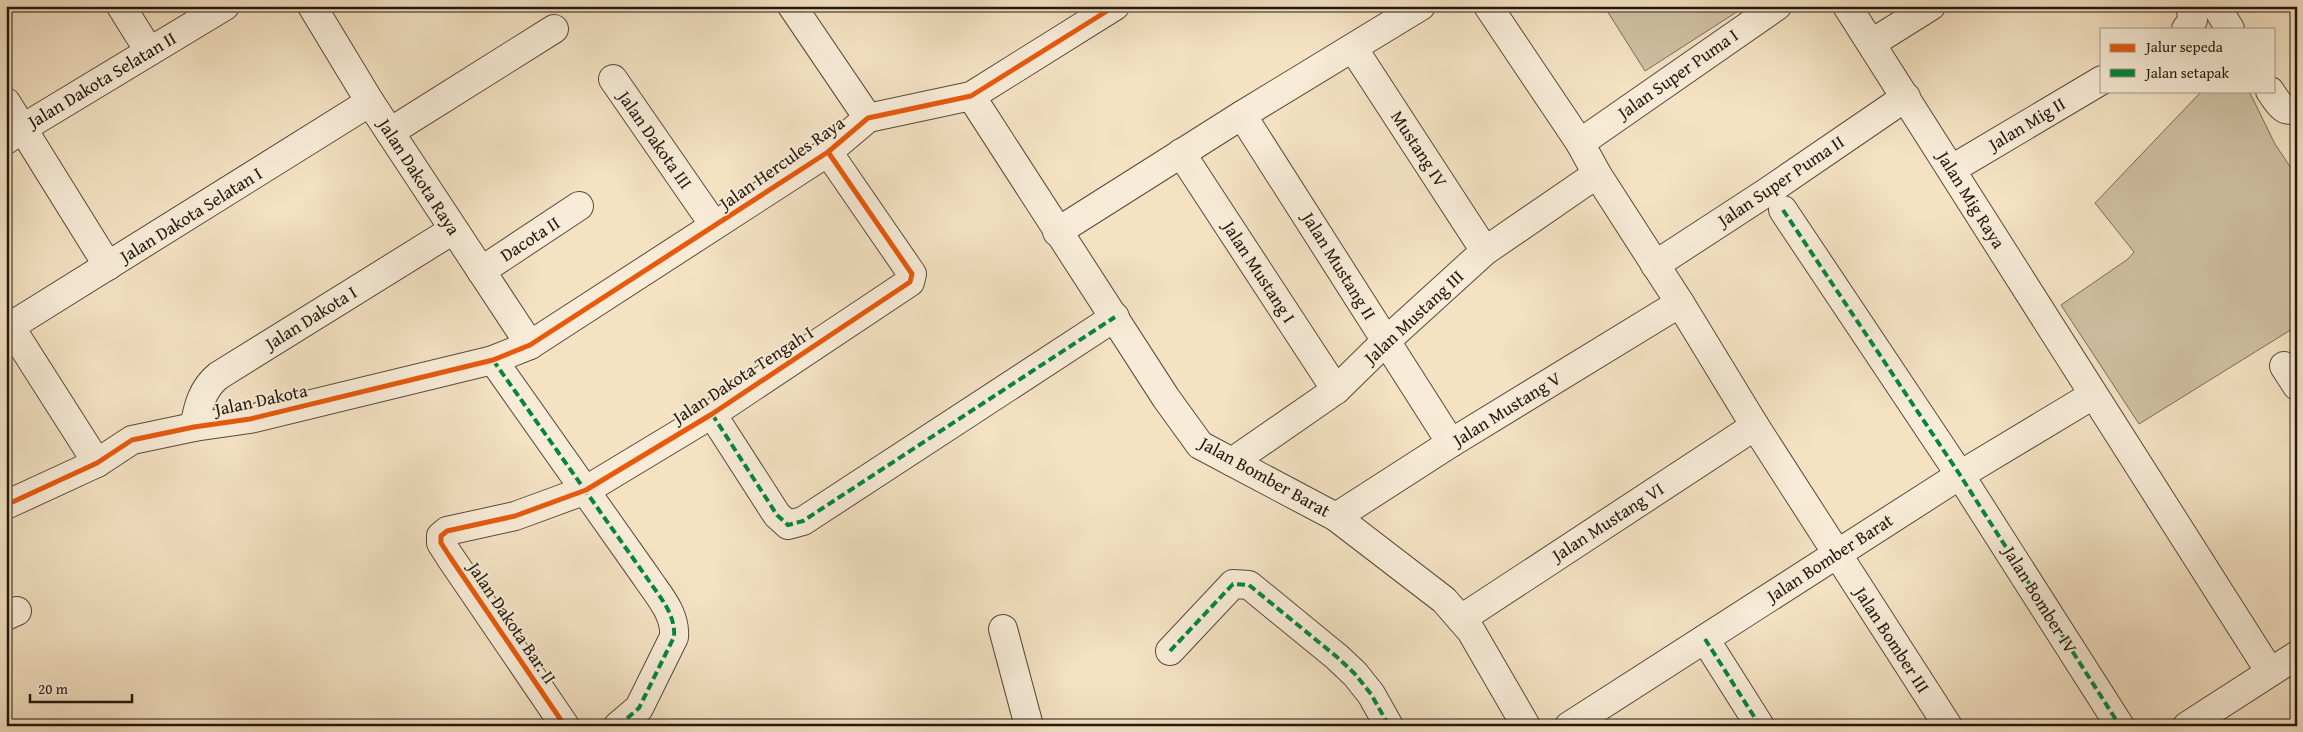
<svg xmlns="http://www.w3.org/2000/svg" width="2303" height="732" viewBox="0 0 2303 732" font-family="'Gentium Book Plus',serif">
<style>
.green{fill:#d0c0a4;stroke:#7a6c59}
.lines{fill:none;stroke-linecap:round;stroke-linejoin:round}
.minor-casing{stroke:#574a3b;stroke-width:30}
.minor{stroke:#f8ecd8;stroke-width:28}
.quiet{stroke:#00873e;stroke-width:4;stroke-dasharray:8 4;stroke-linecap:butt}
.cycleway-casing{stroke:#f8ecd8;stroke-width:8}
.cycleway{stroke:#e8590c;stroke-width:5}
.labels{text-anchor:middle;stroke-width:4;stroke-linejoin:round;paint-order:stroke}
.street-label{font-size:18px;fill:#23180e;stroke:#f8ecd8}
</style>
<rect width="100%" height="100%" fill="#f4e2c3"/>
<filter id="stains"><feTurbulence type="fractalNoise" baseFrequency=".004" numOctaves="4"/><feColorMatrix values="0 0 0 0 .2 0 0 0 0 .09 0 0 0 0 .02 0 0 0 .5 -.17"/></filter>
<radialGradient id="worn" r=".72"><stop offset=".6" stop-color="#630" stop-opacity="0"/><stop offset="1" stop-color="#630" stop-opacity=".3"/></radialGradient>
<g class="green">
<polygon points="1604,6 1746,6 1645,71"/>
<polygon points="2204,91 2249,91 2275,144 2297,177 2297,326 2139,424 2061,305 2128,259 2134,252 2095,203 2199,94"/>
</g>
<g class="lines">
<defs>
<g id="minor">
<polyline points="121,6 149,51"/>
<polyline points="312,6 370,102 530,345"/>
<polyline points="792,6 868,118"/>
<polyline points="1488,6 1580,143 1597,174 1680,303 1755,426 1948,726"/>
<polyline points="1847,6 2270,672"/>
<polyline points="2216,6 2230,29"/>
<polyline points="2186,29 2193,20 2190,6"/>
<polyline points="1872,43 1931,6"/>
<polyline points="1353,48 1485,251"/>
<polyline points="613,79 714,225"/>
<path d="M2270 91C2277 101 2284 116 2297 107"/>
<polyline points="971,96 1166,398 1200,445 1336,517 1444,600 1471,631 1526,726"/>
<polyline points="6,102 108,266"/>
<polyline points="1242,115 1451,443"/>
<polyline points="390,132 554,29"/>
<polyline points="6,140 23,128 225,6"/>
<polyline points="1580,143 1777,6"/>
<polyline points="1181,153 1336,390"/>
<polyline points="1952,169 2102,80"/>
<polyline points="1783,210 1960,475 2120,726"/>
<polyline points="1057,232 1242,115 1421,6"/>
<polyline points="1655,265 1767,192 1906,97"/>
<polyline points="481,271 579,206"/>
<polyline points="6,320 97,463"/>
<polyline points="11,326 370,102"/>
<path d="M493 360 647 578C659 596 676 614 674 637L639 708 618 726"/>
<polyline points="2284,366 2297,386"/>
<polyline points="712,414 777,515 788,525 803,521 1115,317"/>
<path d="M194 427C198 407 202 389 218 376L453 230"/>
<polyline points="1232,462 1336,390 1386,341 1485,251 1597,174"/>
<polyline points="6,505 97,463 132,440 194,427 250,419 493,360 530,345 828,152 868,118 971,96 1115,6"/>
<polyline points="1336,517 1451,443 1680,303"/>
<polyline points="6,616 17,611"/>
<polyline points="1461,619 1755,426"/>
<polyline points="1003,629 1029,726"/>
<polyline points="1705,639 1760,726"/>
<polyline points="1170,651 1233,584 1249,585 1337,657 1355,674 1371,694 1389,726"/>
<polyline points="565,726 450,557 441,543 441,536 447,531 515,516 586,490 712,414 910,282 912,274 828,152"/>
<polyline points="1569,726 1960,475 2093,395"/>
<polyline points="2187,726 2297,655"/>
</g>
</defs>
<use href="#minor" class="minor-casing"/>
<use href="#minor" class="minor"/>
<g class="quiet">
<polyline points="1783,210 1960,475 2120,726"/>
<path d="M493 360 647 578C659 596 676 614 674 637L639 708 618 726"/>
<polyline points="712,414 777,515 788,525 803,521 1115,317"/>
<polyline points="1705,639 1760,726"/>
<polyline points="1170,651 1233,584 1249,585 1337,657 1355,674 1371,694 1389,726"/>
</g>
<defs>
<g id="cycleway">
<polyline points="6,505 97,463 132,440 194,427 250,419 493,360 530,345 828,152 868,118 971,96 1115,6"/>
<polyline points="565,726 450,557 441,543 441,536 447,531 515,516 586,490 712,414 910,282 912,274 828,152"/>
</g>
</defs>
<use href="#cycleway" class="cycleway-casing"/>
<use href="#cycleway" class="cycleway"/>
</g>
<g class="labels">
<g class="street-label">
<text transform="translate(1678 74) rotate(-35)" y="6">Jalan Super Puma I</text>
<text transform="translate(102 80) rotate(-31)" y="6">Jalan Dakota Selatan II</text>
<text transform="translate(2027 124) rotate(-31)" y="6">Jalan Mig II</text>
<text transform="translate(655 140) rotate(55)" y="6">Jalan Dakota III</text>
<text transform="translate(1419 149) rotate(57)" y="6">Mustang IV</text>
<text transform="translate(782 163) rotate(-35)" y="6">Jalan Hercules Raya</text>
<text transform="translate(419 177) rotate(57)" y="6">Jalan Dakota Raya</text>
<text transform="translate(1781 181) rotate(-34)" y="6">Jalan Super Puma II</text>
<text transform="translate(1971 200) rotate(58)" y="6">Jalan Mig Raya</text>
<text transform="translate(191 215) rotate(-32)" y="6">Jalan Dakota Selatan I</text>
<text transform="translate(530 239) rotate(-33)" y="6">Dacota II</text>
<text transform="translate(1339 266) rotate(58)" y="6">Jalan Mustang II</text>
<text transform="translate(1259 272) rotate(57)" y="6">Jalan Mustang I</text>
<text transform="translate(1414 317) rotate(-43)" y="6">Jalan Mustang III</text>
<text transform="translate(311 318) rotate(-32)" y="6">Jalan Dakota I</text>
<text transform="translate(743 375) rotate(-33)" y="6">Jalan Dakota Tengah I</text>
<text transform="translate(261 400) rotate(-12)" y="6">Jalan Dakota</text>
<text transform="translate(1507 409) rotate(-32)" y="6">Jalan Mustang V</text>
<text transform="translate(1265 477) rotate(29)" y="6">Jalan Bomber Barat</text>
<text transform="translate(1608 522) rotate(-33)" y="6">Jalan Mustang VI</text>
<text transform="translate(1830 558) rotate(-33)" y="6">Jalan Bomber Barat</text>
<text transform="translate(2040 600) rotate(58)" y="6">Jalan Bomber IV</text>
<text transform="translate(512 623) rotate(56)" y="6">Jalan Dakota Bar. II</text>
<text transform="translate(1892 640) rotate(57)" y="6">Jalan Bomber III</text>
</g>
</g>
<rect width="2303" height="732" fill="none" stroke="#f4e2c3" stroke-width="25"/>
<rect x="8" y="8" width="2288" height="717" fill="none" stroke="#23180e" stroke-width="2.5"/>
<rect x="12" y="12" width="2278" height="707" fill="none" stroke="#23180e"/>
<rect x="2100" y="28" width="175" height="65" fill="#f8ecd8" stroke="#a39787"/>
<rect x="2110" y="44" width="25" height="8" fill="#e8590c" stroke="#a39787"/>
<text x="2146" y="52" font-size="15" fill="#23180e">Jalur sepeda</text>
<rect x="2110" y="69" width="25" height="8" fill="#00873e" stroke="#a39787"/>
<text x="2146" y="78" font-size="15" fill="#23180e">Jalan setapak</text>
<path d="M30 694v8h102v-8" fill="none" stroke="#23180e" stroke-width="2.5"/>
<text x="38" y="694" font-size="15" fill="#23180e" stroke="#f8ecd8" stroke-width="4" paint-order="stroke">20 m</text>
<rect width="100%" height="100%" filter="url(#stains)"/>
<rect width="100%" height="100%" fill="url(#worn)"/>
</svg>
